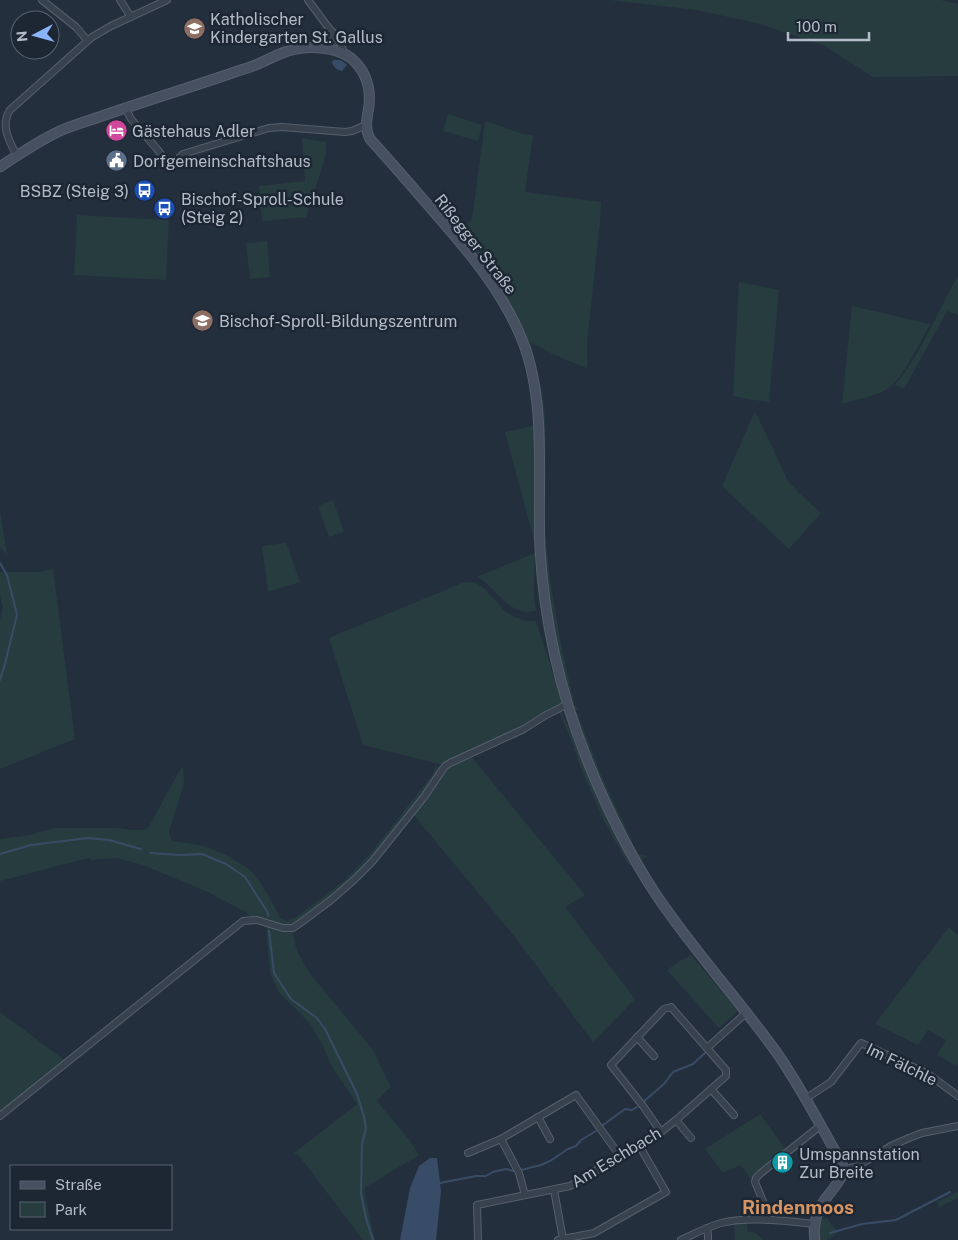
<svg xmlns="http://www.w3.org/2000/svg" width="958" height="1240" viewBox="0 0 958 1240" font-family="'Public Sans',sans-serif">
<style>
.green{fill:#263c3f}
.water{fill:#394c67}
.lines{fill:none;stroke-linecap:round;stroke-linejoin:round}
.stream{stroke:#394c67;stroke-width:2}
.street-casing{stroke:#565f6c;stroke-width:8}
.secondary-casing{stroke:#565f6c;stroke-width:11}
.street{stroke:#38414e;stroke-width:6}
.secondary{stroke:#465061;stroke-width:9}
.labels{text-anchor:middle;stroke-width:5;stroke-linejoin:round;paint-order:stroke}
.poi-label{font-size:16px;fill:#b4bcc9;stroke:#1d2633;text-anchor:start}
.street-label{font-size:16px;fill:#b4bcc9;stroke:#1d2633}
.quarter-label{font-size:19px;font-weight:bold;fill:#d59563;stroke:#1d2633}
</style>
<rect width="100%" height="100%" fill="#242f3e"/>
<g class="green">
<polygon points="610,0 941,0 958,4 958,76 873,77 825,46 760,24 697,10"/>
<polygon points="448,114 482,125 478,141 443,131"/>
<polygon points="485,121 523,134 533,135 525,192 601,202 600,222 587,344 587,368 557,356 527,341 522,340 506,306 453,234 471,220 473,213"/>
<polygon points="302,138 326,142 326,155 306,217 262,221 259,186 305,181"/>
<polygon points="77,215 169,220 166,280 74,275"/>
<polygon points="267,241 270,277 250,279 246,243"/>
<path d="M958 276V315L947 311 904 389 895 385C922 353 937 312 958 276Z"/>
<polygon points="739,282 779,290 769,402 746,399 733,396"/>
<path d="M852 306 930 324C921 340 902 381 887 389 876 396 855 400 842 404Z"/>
<path d="M531 344C537 369 544 393 545 419 547 453 542 487 544 522 549 584 560 645 575 706L579 709 576 710 572 708 556 643 544 566 541 456 528 345Z"/>
<polygon points="755,411 788,481 799,493 821,513 789,549 722,486"/>
<polygon points="534,425 534,520 537,551 505,432 525,428"/>
<polygon points="333,500 344,532 329,537 318,506"/>
<polygon points="0,510 7,555 0,547"/>
<polygon points="285,543 287,545 300,582 268,592 262,546"/>
<path d="M535 553 534 594 536 611C509 618 497 587 477 577Z"/>
<polygon points="53,569 75,739 0,769 0,620 3,607 0,596 0,572 38,572"/>
<path d="M471 582C492 586 496 611 517 618 523 621 530 621 536 621L562 701 561 705 522 729 445 764H439L363 745 329 638 462 583Z"/>
<polygon points="561,710 598,799 631,865 630,867 605,823 582,771 570,737 559,712"/>
<polygon points="577,712 601,775 638,854 649,856 642,859 638,859 620,829 583,741 575,714"/>
<polygon points="470,755 585,895 565,907 635,999 593,1042 515,937 412,813 445,768"/>
<path d="M183 766 184 783 169 832 172 841C182 843 193 843 203 846 218 850 239 861 251 871 259 879 276 907 280 918L287 921 298 916 345 880 371 853 433 774 436 766 439 767 441 769 422 796 371 861 351 881 293 930 295 944 299 955 308 971 373 1050 391 1087 386 1091 377 1101 410 1141 419 1155 369 1185 364 1189 370 1218 375 1240H363L300 1157 294 1153 357 1104 332 1067 323 1046 311 1025 278 991 270 973 266 922 251 920 247 913 208 892 143 865 116 858 91 860 89 858 0 881V839L30 835 53 828H117L133 830H141L148 828C160 807 170 786 183 766Z"/>
<polygon points="949,927 958,935 958,1063 956,1066 937,1055 946,1040 928,1030 918,1045 875,1024"/>
<polygon points="691,955 738,1011 719,1028 667,970 678,962"/>
<polygon points="0,1012 67,1062 0,1116"/>
<polygon points="760,1114 786,1150 753,1183 741,1165 723,1173 705,1149"/>
<polygon points="958,1192 958,1198 939,1207 937,1202"/>
<polygon points="827,1218 838,1233 826,1240 822,1240 817,1230 820,1219"/>
<polygon points="747,1223 747,1231 756,1233 763,1240 735,1240 734,1224"/>
</g>
<g class="water">
<path d="M333 60C339 59 343 60 347 65L342 71C337 70 333 67 332 62Z"/>
<polygon points="430,1158 437,1158 441,1191 436,1240 400,1240 410,1188 419,1166"/>
</g>
<g class="lines">
<g class="stream">
<polyline points="0,563 7,575 17,615 5,664 0,680"/>
<polyline points="150,853 179,855 202,854 226,864 245,877 268,913 268,916"/>
<polyline points="0,854 31,845 88,838 109,840 141,849"/>
<polyline points="269,931 274,973 291,999 317,1018 325,1029 357,1094 364,1117 366,1129 362,1143 361,1194 366,1218 373,1240"/>
<polyline points="643,1102 664,1084 673,1072 693,1064 705,1053"/>
<polyline points="603,1125 625,1109 632,1110 637,1107"/>
<polyline points="521,1170 541,1165 550,1161 568,1149 576,1146 581,1140 596,1131"/>
<polyline points="440,1183 476,1176 486,1176 493,1172 506,1169 513,1171"/>
<polyline points="830,1233 862,1224 896,1220 950,1192"/>
</g>
<defs>
<g id="street">
<polyline points="42,0 76,27 87,40"/>
<polyline points="120,0 131,17"/>
<polyline points="308,0 340,43 343,50 342,53"/>
<polyline points="324,48 333,32"/>
<polyline points="125,107 131,119 157,149 170,166 183,154 269,128 282,127 345,132 352,131 366,125"/>
<path d="M17 156C9 141 0 125 10 110L92 37 111 26 167 0"/>
<polyline points="637,1037 654,1056"/>
<polyline points="707,1048 746,1013"/>
<polyline points="711,1089 734,1115"/>
<polyline points="805,1099 831,1082 861,1043 928,1074 958,1096"/>
<polyline points="0,1116 243,921 257,920 283,928 293,928 303,921 331,900 354,880 372,862 424,797 445,766 450,763 524,729 546,715 568,704"/>
<polyline points="538,1117 550,1139"/>
<polyline points="676,1120 691,1138"/>
<polyline points="501,1139 519,1173 525,1195"/>
<polyline points="468,1153 501,1139 576,1095 620,1156"/>
<polyline points="843,1169 856,1167 891,1146 909,1138 922,1133 958,1126"/>
<polyline points="554,1190 563,1239"/>
<polyline points="767,1220 767,1211 755,1182 756,1178 761,1173 820,1126"/>
<polyline points="707,1228 708,1236 708,1240"/>
<polyline points="478,1240 477,1205 570,1186 620,1156 640,1147 652,1139 676,1120 726,1076 726,1070 671,1007 664,1009 611,1065 643,1106 661,1132"/>
<polyline points="558,1240 594,1233 666,1192 640,1147"/>
<path d="M681 1240C694 1234 707 1227 721 1223 748 1216 786 1221 814 1224"/>
</g>
<path id="secondary" d="M0 167C19 154 40 140 62 130 76 124 91 120 105 115 148 100 192 87 235 72 244 69 252 67 260 63 272 58 283 51 296 49 313 46 336 47 351 58 365 70 371 87 369 106 367 118 364 127 370 139 392 163 413 188 435 213 469 252 504 293 523 342 547 404 537 482 540 549 544 620 560 691 586 757 605 805 629 854 657 896 694 951 739 1000 777 1053 800 1086 819 1123 839 1158 841 1161 843 1165 843 1169 843 1178 835 1186 830 1193 818 1207 812 1222 815 1240"/>
</defs>
<use href="#street" class="street-casing"/>
<use href="#secondary" class="secondary-casing"/>
<use href="#street" class="street"/>
<use href="#secondary" class="secondary"/>
</g>
<defs>
<symbol id="school-disc" viewBox="-11 -11 22 22"><circle r="9.5" fill="#8d6e63" stroke="#1d2633"/><path d="M0-5L7-2L0 1L-7-2ZM-4 1L0 2.5L4 1V4Q0 6-4 4Z" fill="#fff"/></symbol>
<symbol id="hotel-disc" viewBox="-11 -11 22 22"><circle r="9.5" fill="#d1479c" stroke="#1d2633"/><path d="M-6-4.5h1.5V1H6V5H4.5V3h-9V5H-6ZM-4 0a1.8 1.8 0 1 1 3.6 0ZM.5 0V-2.5h3Q6-2.5 6 0Z" fill="#fff"/></symbol>
<symbol id="civic-disc" viewBox="-11 -11 22 22"><circle r="9.5" fill="#5c6f8a" stroke="#1d2633"/><path d="M-.6-6.5H3V-4.5H.6V-3L4-1V1h2V6H-6V1h2V-1L-.6-3ZM-1.2 2.5V6h2.4V2.5Z" fill="#fff"/></symbol>
<symbol id="bus-disc" viewBox="-11 -11 22 22"><circle r="9.5" fill="#1a4fb4" stroke="#1d2633"/><path d="M-5-6H5V4H4V6H2V4H-2V6H-4V4H-5ZM-3.5-4V0h7V-4ZM-3.5 1.2v1.5H-2V1.2ZM2 1.2v1.5H3.5V1.2Z" fill="#fff"/></symbol>
<symbol id="building-disc" viewBox="-11 -11 22 22"><circle r="9.5" fill="#0f9aa8" stroke="#1d2633"/><path d="M-4-6H4V6H1V3H-1V6H-4ZM-2.5-4.3h1.7v1.8h-1.7ZM.8-4.3h1.7v1.8H.8ZM-2.5-1h1.7V.8h-1.7ZM.8-1h1.7V.8H.8Z" fill="#fff"/></symbol>
</defs>
<g fill-rule="evenodd">
<use href="#school-disc" x="182" y="16" width="25" height="25"/>
<use href="#hotel-disc" x="104" y="118" width="25" height="25"/>
<use href="#civic-disc" x="104" y="148" width="25" height="25"/>
<use href="#bus-disc" x="132" y="178" width="25" height="25"/>
<use href="#bus-disc" x="152" y="196" width="25" height="25"/>
<use href="#school-disc" x="190" y="308" width="25" height="25"/>
<use href="#building-disc" x="770" y="1150" width="25" height="25"/>
</g>
<g class="labels">
<g class="poi-label">
<text x="210" y="25">Katholischer<tspan x="210" dy="18">Kindergarten St. Gallus</tspan></text>
<text x="132" y="137">Gästehaus Adler</text>
<text x="133" y="167">Dorfgemeinschaftshaus</text>
<text x="129" y="197" text-anchor="end">BSBZ (Steig 3)</text>
<text x="181" y="205">Bischof-Sproll-Schule<tspan x="181" dy="18">(Steig 2)</tspan></text>
<text x="219" y="327">Bischof-Sproll-Bildungszentrum</text>
<text x="799" y="1160">Umspannstation<tspan x="799" dy="18">Zur Breite</tspan></text>
</g>
<g class="street-label">
<text transform="translate(476 244) rotate(52)" y="6">Rißegger Straße</text>
<text transform="translate(902 1064) rotate(26)" y="6">Im Fälchle</text>
<text transform="translate(616 1157) rotate(-31)" y="6">Am Eschbach</text>
</g>
<g class="quarter-label">
<text x="798" y="1214">Rindenmoos</text>
</g>
</g>
<rect x="10" y="1165" width="162" height="65" fill="#1d2633" stroke="#59626f"/>
<rect x="20" y="1181" width="25" height="8" fill="#465061" stroke="#59626f"/>
<text x="55" y="1190" font-size="15" fill="#b4bcc9">Straße</text>
<rect x="20" y="1202" width="25" height="15" fill="#263c3f" stroke="#59626f"/>
<text x="55" y="1215" font-size="15" fill="#b4bcc9">Park</text>
<g transform="translate(35 35) rotate(264)"><circle r="24" fill="#1d2633" stroke="#59626f"/>
<path d="M0-4L9 19L0 12L-9 19Z" fill="#8ab4f8"/>
<text y="-8" font-size="14" font-weight="bold" text-anchor="middle" fill="#b4bcc9">N</text>
</g>
<path d="M788 32v8h81v-8" fill="none" stroke="#b4bcc9" stroke-width="2.5"/>
<text x="796" y="32" font-size="15" fill="#b4bcc9" stroke="#1d2633" stroke-width="4" paint-order="stroke">100 m</text>
</svg>
